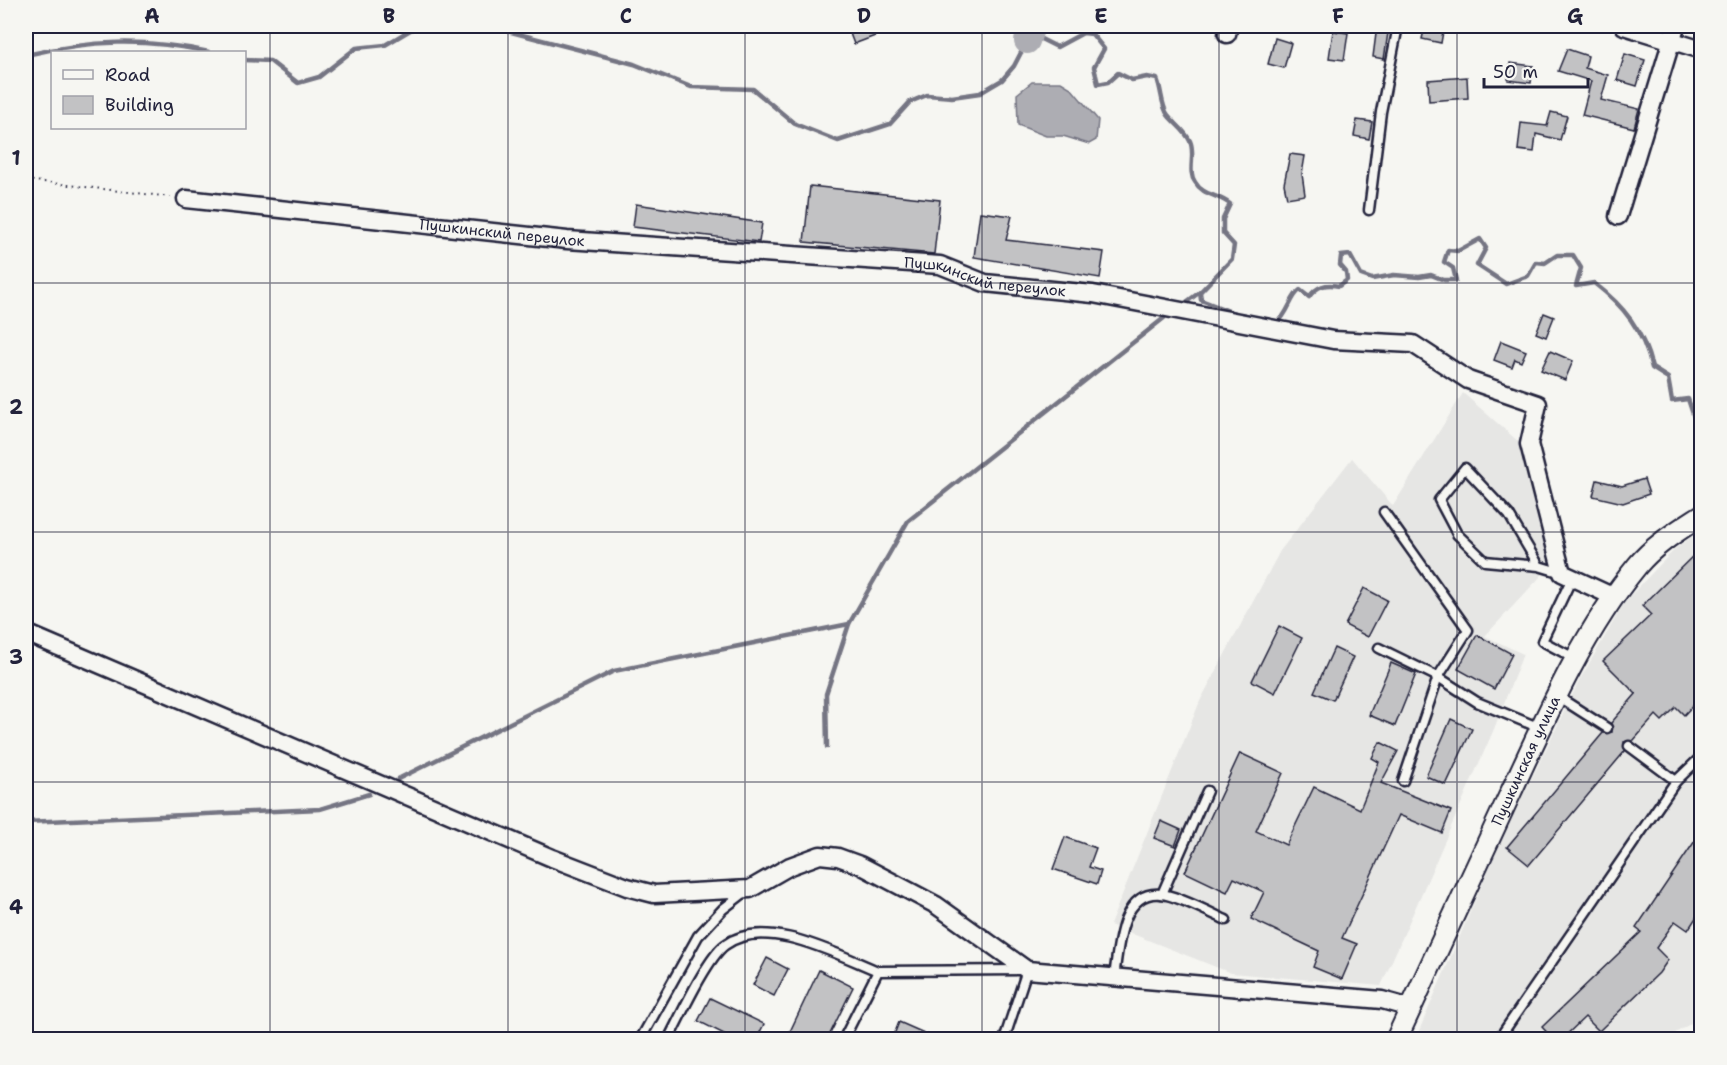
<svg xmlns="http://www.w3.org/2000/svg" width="1727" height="1065" viewBox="0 0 1727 1065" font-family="'Shantell Sans',sans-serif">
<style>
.built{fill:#e6e6e4}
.water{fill:#adadb3;stroke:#757583;stroke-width:1.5}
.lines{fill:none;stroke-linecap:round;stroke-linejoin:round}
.stream{stroke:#757583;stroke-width:4.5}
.river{stroke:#adadb3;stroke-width:26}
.building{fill:#c2c2c4;stroke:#22223b;stroke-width:1.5}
.service-casing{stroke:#22223b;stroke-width:13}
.minor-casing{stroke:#22223b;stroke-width:21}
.tertiary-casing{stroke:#22223b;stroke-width:24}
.path{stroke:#22223b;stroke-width:2;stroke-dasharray:1.5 4.5;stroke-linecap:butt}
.service{stroke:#f6f6f2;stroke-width:8}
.minor{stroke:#f6f6f2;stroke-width:16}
.tertiary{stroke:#f6f6f2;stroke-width:20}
.grid{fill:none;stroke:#22223b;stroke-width:1.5;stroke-opacity:0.55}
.labels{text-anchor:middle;stroke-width:5;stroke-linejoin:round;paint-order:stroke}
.street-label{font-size:15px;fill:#22223b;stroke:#f6f6f2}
.neatline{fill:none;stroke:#22223b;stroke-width:2}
.grid-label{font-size:20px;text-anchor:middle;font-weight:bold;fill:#22223b}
</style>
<rect width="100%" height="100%" fill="#f6f6f2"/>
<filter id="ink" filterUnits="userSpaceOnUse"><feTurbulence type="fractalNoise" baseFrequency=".0167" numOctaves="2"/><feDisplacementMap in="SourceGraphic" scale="12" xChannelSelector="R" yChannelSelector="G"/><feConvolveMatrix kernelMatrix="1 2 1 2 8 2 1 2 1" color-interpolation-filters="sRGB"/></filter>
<g filter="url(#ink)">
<g class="built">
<polygon points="1463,393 1520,443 1552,545 1542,575 1485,636 1523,654 1494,729 1381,986 1231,973 1110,925 1200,701 1280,551 1352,458 1393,506"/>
<polygon points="1701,530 1701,1017 1666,1039 1415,1040 1499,845 1580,679 1626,600 1675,549"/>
</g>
<polygon class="water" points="1032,82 1061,82 1071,88 1098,120 1096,140 1089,144 1063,136 1046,136 1018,125 1017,94"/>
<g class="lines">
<g class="stream">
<path d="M488 26 634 64 691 87 753 89 795 124 838 141 890 124 910 102 927 95 952 97 980 93 1002 80 1014 66 1027 41 1039 38 1057 47 1083 33 1092 34 1104 49 1094 67 1098 84 1108 82 1118 73 1132 80 1147 77 1157 79C1162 90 1161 106 1168 115 1175 124 1185 130 1190 141 1196 154 1187 171 1195 182 1203 196 1218 194 1230 204L1223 219V233L1234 245 1232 259 1200 292 1201 300 1234 313"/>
<path d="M26 55C92 40 143 38 209 52"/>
<polyline points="244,60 270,61 298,83 319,77 356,48 385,45 417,26"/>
<polyline points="1181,306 1200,292"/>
<path d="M1276 324C1289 314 1290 297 1300 290L1309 297C1317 286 1326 283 1339 286L1347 280 1346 272 1340 265 1341 256 1350 255 1361 275 1372 279 1394 275 1419 277 1431 275 1444 280H1456L1453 268 1444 262 1448 250 1458 251 1480 239 1486 248 1477 265 1506 284 1528 276 1536 262 1545 263 1557 255H1573L1581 268 1576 286 1594 283C1624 306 1643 330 1652 368L1668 378 1672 401 1688 399 1695 420 1702 423"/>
<polyline points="827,747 826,694 849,624"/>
<polyline points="398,779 614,671 849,624 908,521 1164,318"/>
<polyline points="26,822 320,809 369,794"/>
</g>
<polyline class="river" points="1027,41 1032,26"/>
</g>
<g class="building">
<polygon points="863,26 871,26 875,36 854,44 849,31"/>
<polygon points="1377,26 1389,26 1384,59 1373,57"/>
<polygon points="1425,26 1444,26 1441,43 1422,39"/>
<polygon points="1333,31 1348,33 1344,60 1329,58"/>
<polygon points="1275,38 1291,43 1284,68 1268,64"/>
<polygon points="1567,49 1588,56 1585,68 1608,75 1601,100 1639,109 1634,128 1582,115 1591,81 1558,71"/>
<polygon points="1625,54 1645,60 1637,86 1617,80"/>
<polygon points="1510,63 1533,66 1531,83 1508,80"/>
<polygon points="1467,77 1468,98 1429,101 1428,80"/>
<polygon points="1551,112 1567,116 1560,140 1536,134 1534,152 1518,150 1521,123 1547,126"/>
<polygon points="1357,120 1372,122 1369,139 1354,136"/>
<polygon points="1290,154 1305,156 1302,174 1305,195 1287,198 1284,184"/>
<polygon points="810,186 940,200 934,254 804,242"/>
<polygon points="636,204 762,223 759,242 633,227"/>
<polygon points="980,212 1012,216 1006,240 1104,252 1100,278 974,257"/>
<polygon points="1544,313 1554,317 1546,337 1536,333"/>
<polygon points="1501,341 1526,351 1521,362 1515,359 1512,367 1494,360"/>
<polygon points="1550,351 1573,361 1565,380 1541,370"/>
<polygon points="1644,479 1649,494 1623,503 1593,496 1597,480 1622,486"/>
<polygon points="1701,548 1701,697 1684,715 1676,707 1662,721 1656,715 1633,741 1624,742 1625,751 1529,865 1507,847 1603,733 1612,732 1611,723 1636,694 1603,661 1651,615 1642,606"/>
<polygon points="1364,588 1387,600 1368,637 1345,625"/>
<polygon points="1279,626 1302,638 1275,693 1252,681"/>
<polygon points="1477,635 1512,654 1494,689 1458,669"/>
<polygon points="1334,648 1353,657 1333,700 1314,692"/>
<polygon points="1391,663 1416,674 1395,726 1369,715"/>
<polygon points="1451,719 1472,729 1446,785 1426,776"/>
<polygon points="1380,742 1398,751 1381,783 1451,811 1442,833 1399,815 1342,938 1357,944 1342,979 1313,967 1319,951 1251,919 1264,892 1234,878 1227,892 1185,872 1240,753 1283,773 1256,831 1286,845 1314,787 1360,809 1379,762 1372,758"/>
<polygon points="1161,821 1181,830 1175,846 1154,838"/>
<polygon points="1701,832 1701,910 1688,930 1675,921 1656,948 1668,960 1659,973 1599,1031 1585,1017 1561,1040 1554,1040 1542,1027 1641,932 1636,928"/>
<polygon points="1065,837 1096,848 1089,867 1101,871 1097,884 1053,869"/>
<polygon points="767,958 788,969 774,996 753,985"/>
<polygon points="819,970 853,987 827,1040 786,1040"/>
<polygon points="710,998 764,1024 756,1040 736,1040 698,1021"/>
<polygon points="899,1022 940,1040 892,1040"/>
</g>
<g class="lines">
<defs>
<g id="service">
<polyline points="1369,210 1381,112 1398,26"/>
<polyline points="1384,512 1468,630 1438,677 1403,781"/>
<polyline points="1539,566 1509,515 1465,468 1439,500 1457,534 1485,561 1539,566 1562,573"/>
<polyline points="1572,578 1542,641 1576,659"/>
<polyline points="1379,648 1438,677 1477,702 1540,728"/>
<polyline points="1557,696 1607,728"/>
<polyline points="1629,746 1676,781"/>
<polyline points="1162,894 1207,791"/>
<path d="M1114 978C1118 950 1120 890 1161 894 1176 895 1211 913 1226 920"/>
<polyline points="640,1040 698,936 723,909 745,892"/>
<path d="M668 1040C680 1017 707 958 725 945 765 915 838 955 878 971"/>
<polyline points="843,1040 878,971 1027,970 1004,1040"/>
<polyline points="1498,1040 1676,781 1702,756"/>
</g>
<g id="minor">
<polyline points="1624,26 1702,50"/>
<polyline points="1227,34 1229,26"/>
<path id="s1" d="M186 199 567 240 940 265 985 283 1093 294 1333 340 1413 344 1468 380 1538 404 1529 444 1562 573 1614 597"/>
<polyline points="1618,216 1676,26"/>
<polyline points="26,633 552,858 627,887 654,894 750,889 790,866 820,855 838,857 860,865 936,905 1027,970 1382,1000 1411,1008"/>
</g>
<g id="tertiary">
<path id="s2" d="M1396 1040C1435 957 1473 874 1511 792 1547 714 1583 632 1637 566 1654 545 1679 530 1702 515"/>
</g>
</defs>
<use href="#service" class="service-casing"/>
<use href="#minor" class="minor-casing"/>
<use href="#tertiary" class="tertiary-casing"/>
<polyline class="path" points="26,180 171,197"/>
<use href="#service" class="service"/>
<use href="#minor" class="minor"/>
<use href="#tertiary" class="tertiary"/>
</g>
</g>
<path class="grid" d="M270 26V1040M508 26V1040M745 26V1040M982 26V1040M1219 26V1040M1457 26V1040M26 283H1702M26 532H1702M26 782H1702"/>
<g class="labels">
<g class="street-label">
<text dy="5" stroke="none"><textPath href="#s1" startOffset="318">Пушкинский переулок</textPath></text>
<text dy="5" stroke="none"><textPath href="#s1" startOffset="804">Пушкинский переулок</textPath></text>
<text dy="5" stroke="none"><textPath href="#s2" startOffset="308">Пушкинская улица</textPath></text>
</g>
</g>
<rect width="1727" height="1065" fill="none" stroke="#f6f6f2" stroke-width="66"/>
<rect x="51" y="51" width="195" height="78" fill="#f6f6f2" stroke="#a1a1a9" stroke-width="1.5"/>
<rect x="63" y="70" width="30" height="9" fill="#f6f6f2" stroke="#a1a1a9" stroke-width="1.5"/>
<text x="105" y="81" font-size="18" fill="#22223b">Road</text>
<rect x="63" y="96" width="30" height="18" fill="#c2c2c4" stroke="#a1a1a9" stroke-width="1.5"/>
<text x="105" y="111" font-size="18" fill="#22223b">Building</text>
<path d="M1484 78v9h104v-9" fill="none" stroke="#22223b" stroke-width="3"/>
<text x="1493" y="78" font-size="18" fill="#22223b" stroke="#f6f6f2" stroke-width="4.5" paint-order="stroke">50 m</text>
<rect x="33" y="33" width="1661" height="999" class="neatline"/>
<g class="grid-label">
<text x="152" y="23">A</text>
<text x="389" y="23">B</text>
<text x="626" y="23">C</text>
<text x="864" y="23">D</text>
<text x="1101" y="23">E</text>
<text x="1338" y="23">F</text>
<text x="1575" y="23">G</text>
<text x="16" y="165">1</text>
<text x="16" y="414">2</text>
<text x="16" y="664">3</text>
<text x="16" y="914">4</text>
</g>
</svg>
